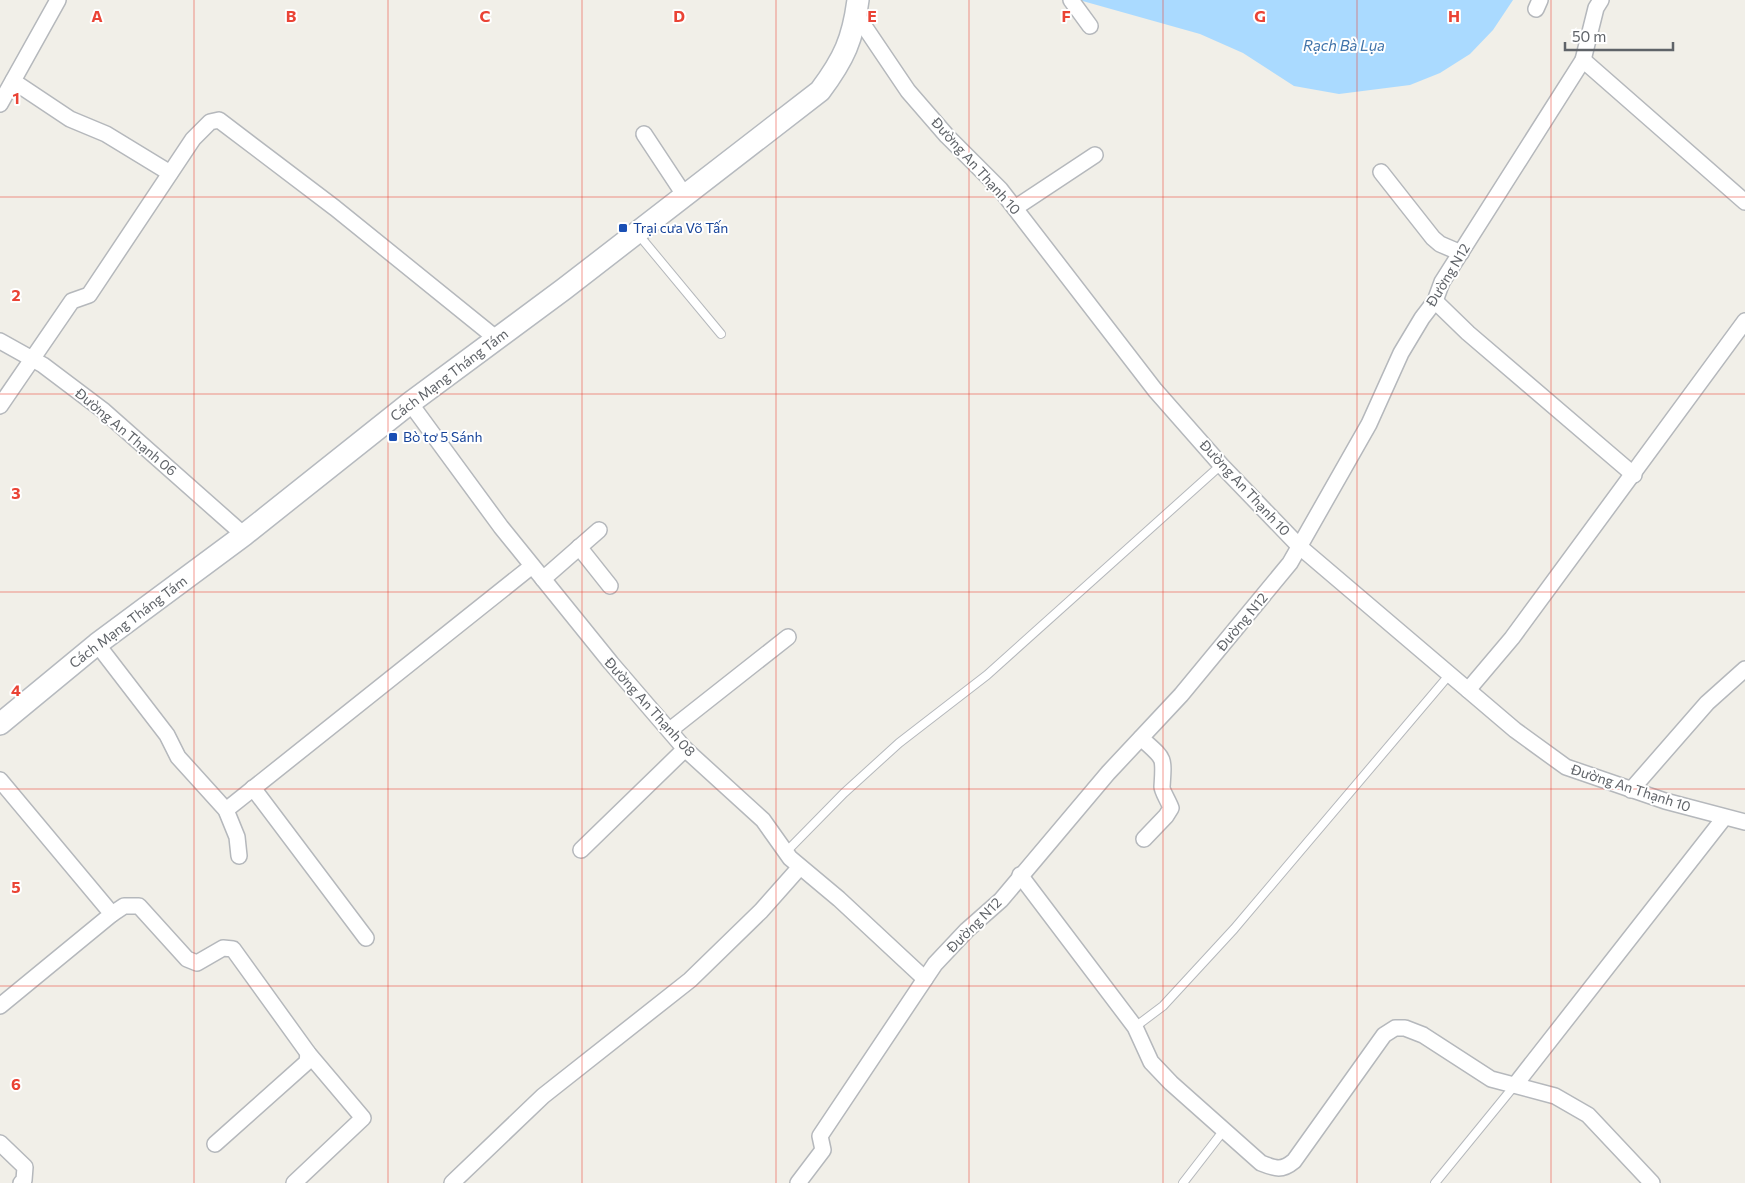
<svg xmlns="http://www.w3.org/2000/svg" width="1745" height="1183" viewBox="0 0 1745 1183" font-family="Commissioner,sans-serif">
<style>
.water{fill:#aadaff}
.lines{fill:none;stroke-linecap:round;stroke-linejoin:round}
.service-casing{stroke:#b5b8bc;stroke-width:10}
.minor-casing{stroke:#b5b8bc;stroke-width:18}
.secondary-casing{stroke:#b6babf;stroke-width:24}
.service{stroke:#fff;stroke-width:8}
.minor{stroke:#fff;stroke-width:15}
.secondary{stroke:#fff;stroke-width:21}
.grid{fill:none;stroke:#ea4335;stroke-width:1;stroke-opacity:0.55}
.transit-dot{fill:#1a4fb4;stroke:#fff;stroke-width:2}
.labels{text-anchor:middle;stroke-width:4;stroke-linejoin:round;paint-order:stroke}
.street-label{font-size:14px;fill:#5f6368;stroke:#fff}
.transit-label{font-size:14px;fill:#164399;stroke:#fff;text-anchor:start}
.water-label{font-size:15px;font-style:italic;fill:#4174aa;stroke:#fff}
.grid-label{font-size:16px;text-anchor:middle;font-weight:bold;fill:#ea4335;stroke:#fff;stroke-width:4;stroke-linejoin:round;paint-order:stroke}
</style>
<rect width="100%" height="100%" fill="#f1efe8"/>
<polygon class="water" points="1079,0 1513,0 1493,30 1470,54 1440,73 1410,85 1339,94 1294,86 1243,53 1200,34"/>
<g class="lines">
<defs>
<g id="service">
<polyline points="638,234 721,334"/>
<polyline points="786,852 844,793 899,743 987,675 1221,465"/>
<polyline points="1135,1027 1163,1006 1234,929 1450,674"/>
<polyline points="1183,1183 1224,1130"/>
<polyline points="1435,1183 1515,1085"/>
</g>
<g id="minor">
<polyline points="1071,0 1090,26"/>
<polyline points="1536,9 1540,0"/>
<polyline points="856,14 908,91 947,136 1000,189 1155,390 1221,465 1300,547 1515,730 1566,767 1665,801 1745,822"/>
<polyline points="1583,60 1745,202"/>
<polyline points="13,81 70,119 106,134 170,173"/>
<polyline points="0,104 58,0"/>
<polyline points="644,134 685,196"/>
<polyline points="1381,172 1433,238 1440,244 1461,253"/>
<polyline points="1015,208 1095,155"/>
<polyline points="1435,301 1468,333 1634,475"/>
<polyline points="0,341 43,365 104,411 244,535"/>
<polyline points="410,403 501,527 611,663 685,749 763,820 790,858 839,899 925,979"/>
<polyline points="0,406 72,301 89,295 193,139 210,122 219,120 335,208 497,339"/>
<polyline points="579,547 610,586"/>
<polyline points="543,579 599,530"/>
<polyline points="97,644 167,735 178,757 226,810 237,837 239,856"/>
<polyline points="1468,690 1512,638 1745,321"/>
<polyline points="670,730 788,637"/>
<path d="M1141 738C1165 760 1164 755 1162 787 1162 791 1169 802 1171 808L1166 816 1144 839"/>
<polyline points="0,780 112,914 0,1006"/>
<polyline points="253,788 366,938"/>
<polyline points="1631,790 1707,703 1745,669"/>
<polyline points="226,810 532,566"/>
<polyline points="581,850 685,749"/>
<path d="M1020 875 1135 1027 1151 1062 1171 1083 1261 1163C1276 1169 1282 1171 1294 1161L1384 1035 1395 1028H1405L1423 1035 1491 1079 1555 1096 1588 1115 1652 1183"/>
<polyline points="112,914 124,906 139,906 187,959 197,963 223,948 233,949 308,1053 363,1118 294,1183"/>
<polyline points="1515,1085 1724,818"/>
<polyline points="0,1143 25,1167 24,1180 21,1183"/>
<polyline points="215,1144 307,1062 308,1053"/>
<polyline points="452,1183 543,1096 690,980 761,911 800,867"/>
<polyline points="798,1183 823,1150 820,1136 935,964 967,930 1001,900 1108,773 1181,695 1290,563 1369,424 1401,353 1422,318 1435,301 1442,282 1583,60 1596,8 1601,0"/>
</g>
<path id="secondary" d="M0 724 97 644 244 535 410 403 564 289 820 91C844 59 853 39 858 0"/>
</defs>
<use href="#service" class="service-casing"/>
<use href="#minor" class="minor-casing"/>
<use href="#secondary" class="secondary-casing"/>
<use href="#service" class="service"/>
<use href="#minor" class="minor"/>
<use href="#secondary" class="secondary"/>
</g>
<path class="grid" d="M194 0V1183M388 0V1183M582 0V1183M776 0V1183M969 0V1183M1163 0V1183M1357 0V1183M1551 0V1183M0 197H1745M0 394H1745M0 592H1745M0 789H1745M0 986H1745"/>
<g class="transit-dot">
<rect x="618" y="223" width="10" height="10" rx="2.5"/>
<rect x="388" y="432" width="10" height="10" rx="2.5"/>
</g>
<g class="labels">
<g class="street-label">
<text transform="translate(976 166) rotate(48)" y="5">Đường An Thạnh 10</text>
<text transform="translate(1448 275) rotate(-59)" y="5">Đường N12</text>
<text transform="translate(449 375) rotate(-37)" y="5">Cách Mạng Tháng Tám</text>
<text transform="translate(126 432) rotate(40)" y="5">Đường An Thạnh 06</text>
<text transform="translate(1245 488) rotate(47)" y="5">Đường An Thạnh 10</text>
<text transform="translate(128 622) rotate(-37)" y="5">Cách Mạng Tháng Tám</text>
<text transform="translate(1242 622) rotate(-50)" y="5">Đường N12</text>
<text transform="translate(650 707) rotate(48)" y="5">Đường An Thạnh 08</text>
<text transform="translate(1631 788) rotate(18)" y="5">Đường An Thạnh 10</text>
<text transform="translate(974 925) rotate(-45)" y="5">Đường N12</text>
</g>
<g class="transit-label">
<text x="633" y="233">Trại cưa Võ Tấn</text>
<text x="403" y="442">Bò tơ 5 Sánh</text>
</g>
<g class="water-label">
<text x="1344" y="51">Rạch Bà Lụa</text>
</g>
</g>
<g class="grid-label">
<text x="97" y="22">A</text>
<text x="291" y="22">B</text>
<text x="485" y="22">C</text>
<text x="679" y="22">D</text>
<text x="872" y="22">E</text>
<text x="1066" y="22">F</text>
<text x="1260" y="22">G</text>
<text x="1454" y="22">H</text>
<text x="16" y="104">1</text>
<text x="16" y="301">2</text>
<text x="16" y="499">3</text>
<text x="16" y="696">4</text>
<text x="16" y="893">5</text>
<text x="16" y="1090">6</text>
</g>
<path d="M1565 42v8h108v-8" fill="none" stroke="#5f6368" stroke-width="2.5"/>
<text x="1572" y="42" font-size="15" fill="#5f6368" stroke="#ffffff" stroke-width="4" paint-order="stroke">50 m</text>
</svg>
